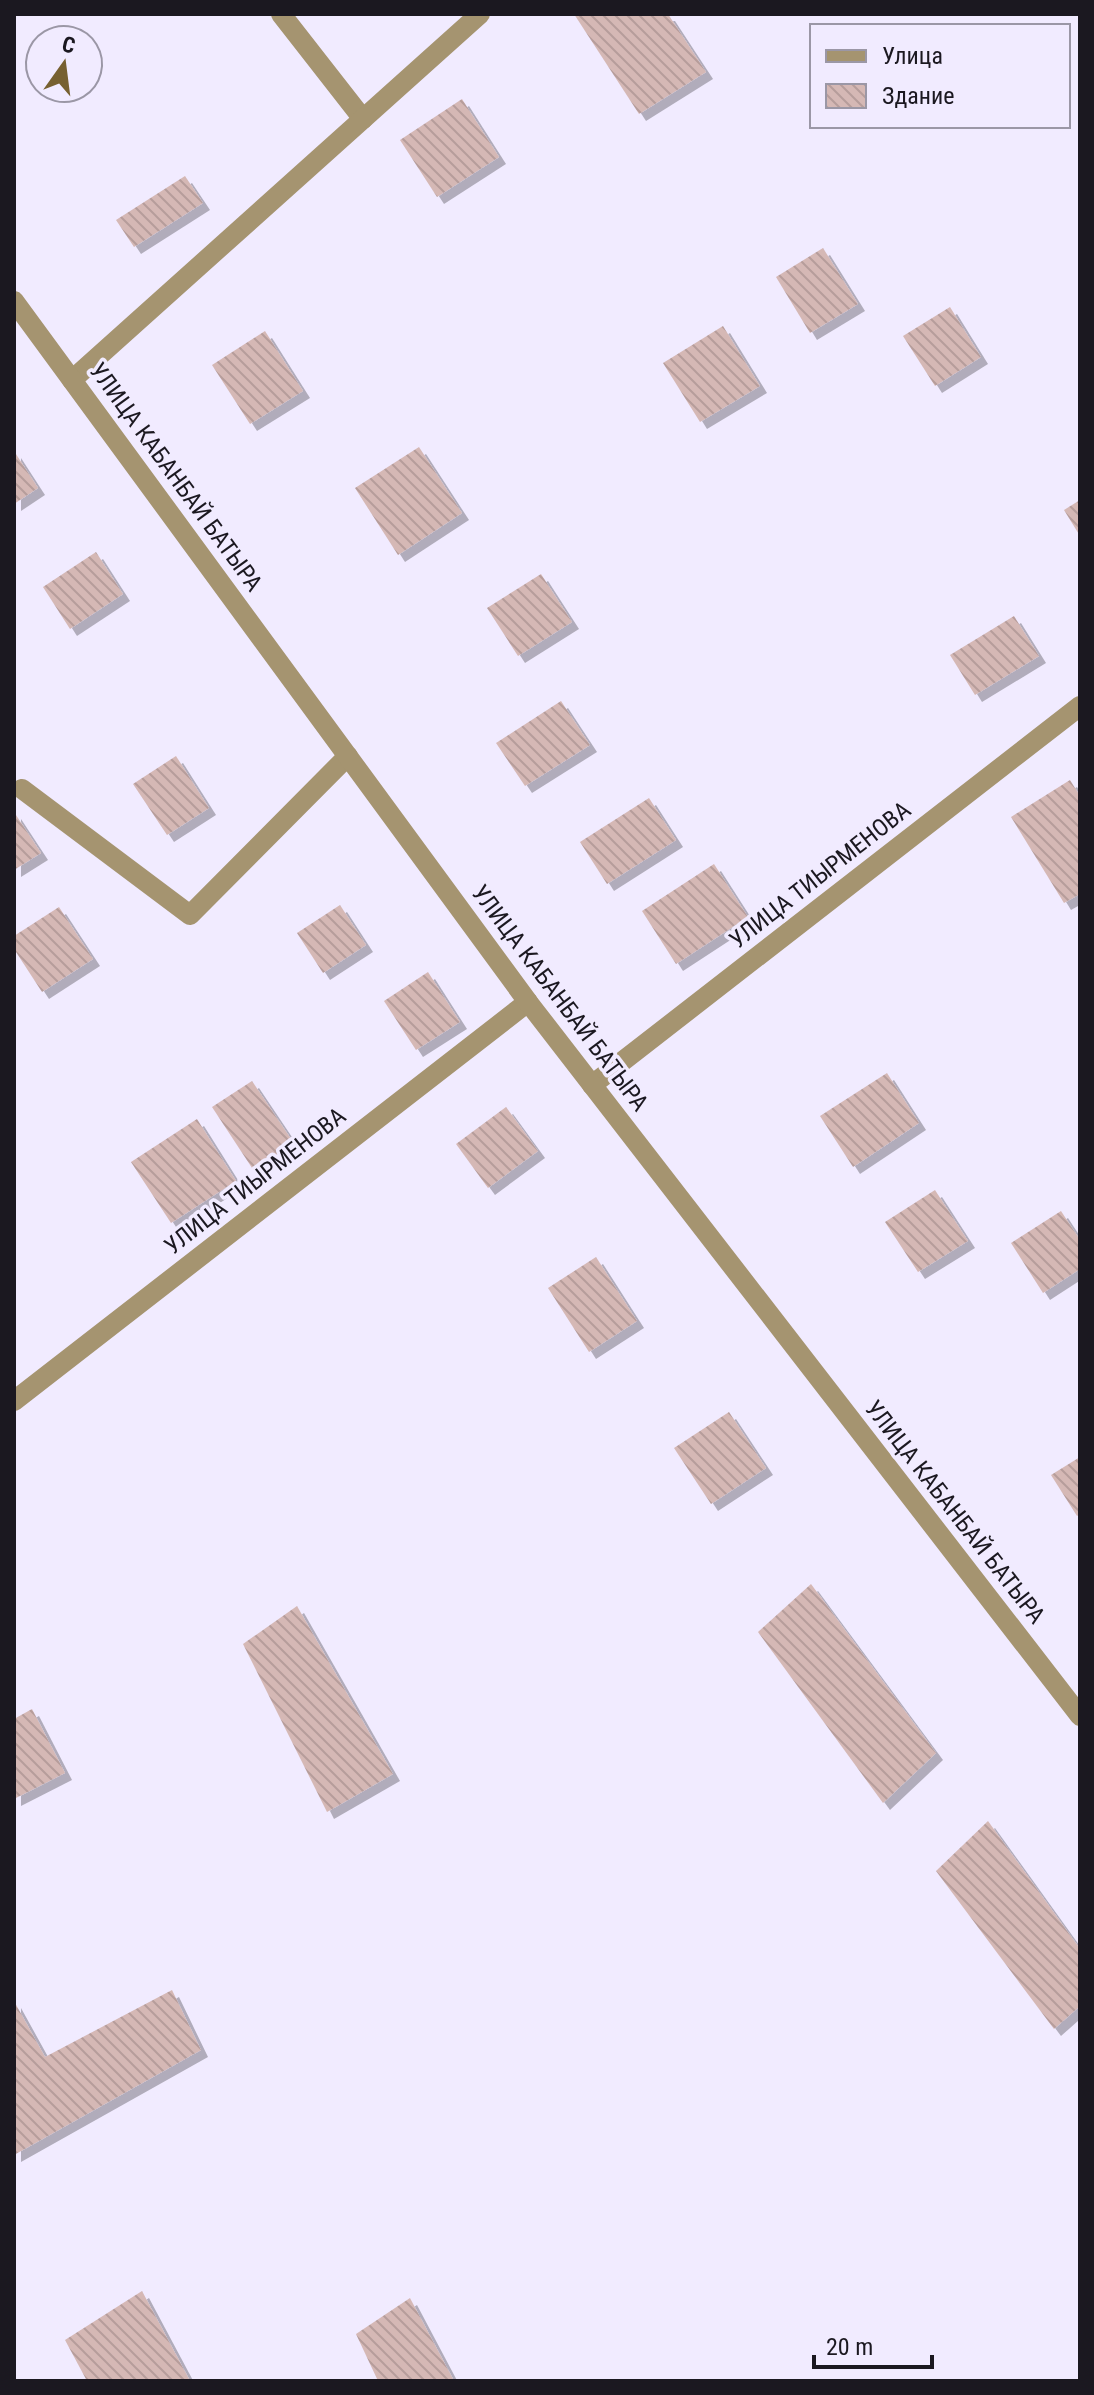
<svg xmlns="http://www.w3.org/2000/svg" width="1094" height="2395" viewBox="0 0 1094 2395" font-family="'Roboto Condensed',sans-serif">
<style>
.building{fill:url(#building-back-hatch);filter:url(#shadow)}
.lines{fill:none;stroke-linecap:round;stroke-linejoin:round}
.service{stroke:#a59470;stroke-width:20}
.minor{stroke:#a59470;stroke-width:20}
.tertiary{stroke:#a59470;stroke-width:20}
.labels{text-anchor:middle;stroke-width:7;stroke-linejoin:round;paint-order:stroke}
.street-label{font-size:24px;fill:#1b1820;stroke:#f1ebff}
</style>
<defs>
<pattern id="building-back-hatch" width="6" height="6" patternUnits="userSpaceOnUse" patternTransform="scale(2)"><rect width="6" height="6" fill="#d5b8b5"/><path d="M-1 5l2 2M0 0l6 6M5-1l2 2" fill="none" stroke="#b69d9b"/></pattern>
<filter id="shadow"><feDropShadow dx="7" dy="7" stdDeviation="0" flood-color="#0004"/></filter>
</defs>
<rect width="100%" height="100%" fill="#f1ebff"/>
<g class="building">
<polygon points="574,14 668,14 706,72 639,114"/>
<polygon points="462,99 499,157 437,197 400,140"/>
<polygon points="185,176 203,203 134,247 116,220"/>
<polygon points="823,248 858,304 810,333 776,277"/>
<polygon points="950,307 981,357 935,386 903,336"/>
<polygon points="723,326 760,386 700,422 663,363"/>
<polygon points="265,331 303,391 250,424 212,365"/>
<polygon points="419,447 462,513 398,555 355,488"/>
<polygon points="14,451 38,488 14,504"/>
<polygon points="1080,500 1080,536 1064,510"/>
<polygon points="96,552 123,594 70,629 43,587"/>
<polygon points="541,574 572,622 518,656 487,608"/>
<polygon points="1014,616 1039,656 975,695 950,655"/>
<polygon points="561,701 590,745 525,786 496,743"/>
<polygon points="176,756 209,808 167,835 133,784"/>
<polygon points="1070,780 1080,796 1080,894 1064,903 1011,817"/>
<polygon points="649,798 676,840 607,884 580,842"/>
<polygon points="14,812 41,853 14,870"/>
<polygon points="714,864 748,917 676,964 642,911"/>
<polygon points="340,905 366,945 323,973 297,933"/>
<polygon points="59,907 93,959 42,992 14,949 14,936"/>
<polygon points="428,972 460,1022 416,1050 384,1001"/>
<polygon points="887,1073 919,1123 853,1167 820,1116"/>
<polygon points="252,1081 295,1145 254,1171 212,1107"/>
<polygon points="506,1107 538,1151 488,1188 456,1144"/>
<polygon points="197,1119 236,1181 171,1223 131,1162"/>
<polygon points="935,1190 968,1241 918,1272 885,1222"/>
<polygon points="1061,1211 1080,1240 1080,1269 1043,1293 1011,1243"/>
<polygon points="596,1257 637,1321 589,1352 548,1288"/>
<polygon points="729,1412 766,1468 711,1504 674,1448"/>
<polygon points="1080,1457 1080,1514 1077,1516 1051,1475"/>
<polygon points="811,1584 936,1753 883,1803 758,1632"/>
<polygon points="297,1606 393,1774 327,1812 243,1644"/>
<polygon points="32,1709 65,1773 14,1799 14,1719"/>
<polygon points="988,1821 1080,1949 1080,2006 1054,2029 936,1871"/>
<polygon points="172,1990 201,2050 14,2155 14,2001 45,2057"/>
<polygon points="142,2291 190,2381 87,2381 65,2340"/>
<polygon points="410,2298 454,2381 378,2381 356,2334"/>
</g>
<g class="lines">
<g class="service">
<polyline points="281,14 363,119"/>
<polyline points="22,789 190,915 348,756"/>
</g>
<g class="minor">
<polyline points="72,380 480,14"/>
<polyline points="592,1085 1080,706"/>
<polyline points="14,1401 528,1002"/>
</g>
<polyline class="tertiary" points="14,301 528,1002 1080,1716"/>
</g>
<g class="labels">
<g class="street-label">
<text transform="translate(176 477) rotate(54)" y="8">УЛИЦА КАБАНБАЙ БАТЫРА</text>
<text transform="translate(820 875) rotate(-38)" y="8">УЛИЦА ТИЫРМЕНОВА</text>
<text transform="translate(560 998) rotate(53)" y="8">УЛИЦА КАБАНБАЙ БАТЫРА</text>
<text transform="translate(255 1181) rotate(-38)" y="8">УЛИЦА ТИЫРМЕНОВА</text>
<text transform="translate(955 1512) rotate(52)" y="8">УЛИЦА КАБАНБАЙ БАТЫРА</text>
</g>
</g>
<rect width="1094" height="2395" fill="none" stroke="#1b1820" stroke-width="32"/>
<rect x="810" y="24" width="260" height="104" fill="#f1ebff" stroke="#9b97a6" stroke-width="2"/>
<rect x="826" y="50" width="40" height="12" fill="#a59470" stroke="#9b97a6" stroke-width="2"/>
<text x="882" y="64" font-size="24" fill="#1b1820">Улица</text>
<rect x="826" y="84" width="40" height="24" fill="url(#building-back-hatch)" stroke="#9b97a6" stroke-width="2"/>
<text x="882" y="104" font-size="24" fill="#1b1820">Здание</text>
<g transform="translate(64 64) rotate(14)"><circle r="38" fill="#f1ebff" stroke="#9b97a6" stroke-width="2"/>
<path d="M0-6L14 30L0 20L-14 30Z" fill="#776030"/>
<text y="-12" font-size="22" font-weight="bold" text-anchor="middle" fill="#1b1820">С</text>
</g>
<path d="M814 2355v12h118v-12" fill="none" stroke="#1b1820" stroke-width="4"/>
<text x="826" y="2355" font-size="24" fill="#1b1820" stroke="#f1ebff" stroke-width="6" paint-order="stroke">20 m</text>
</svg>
